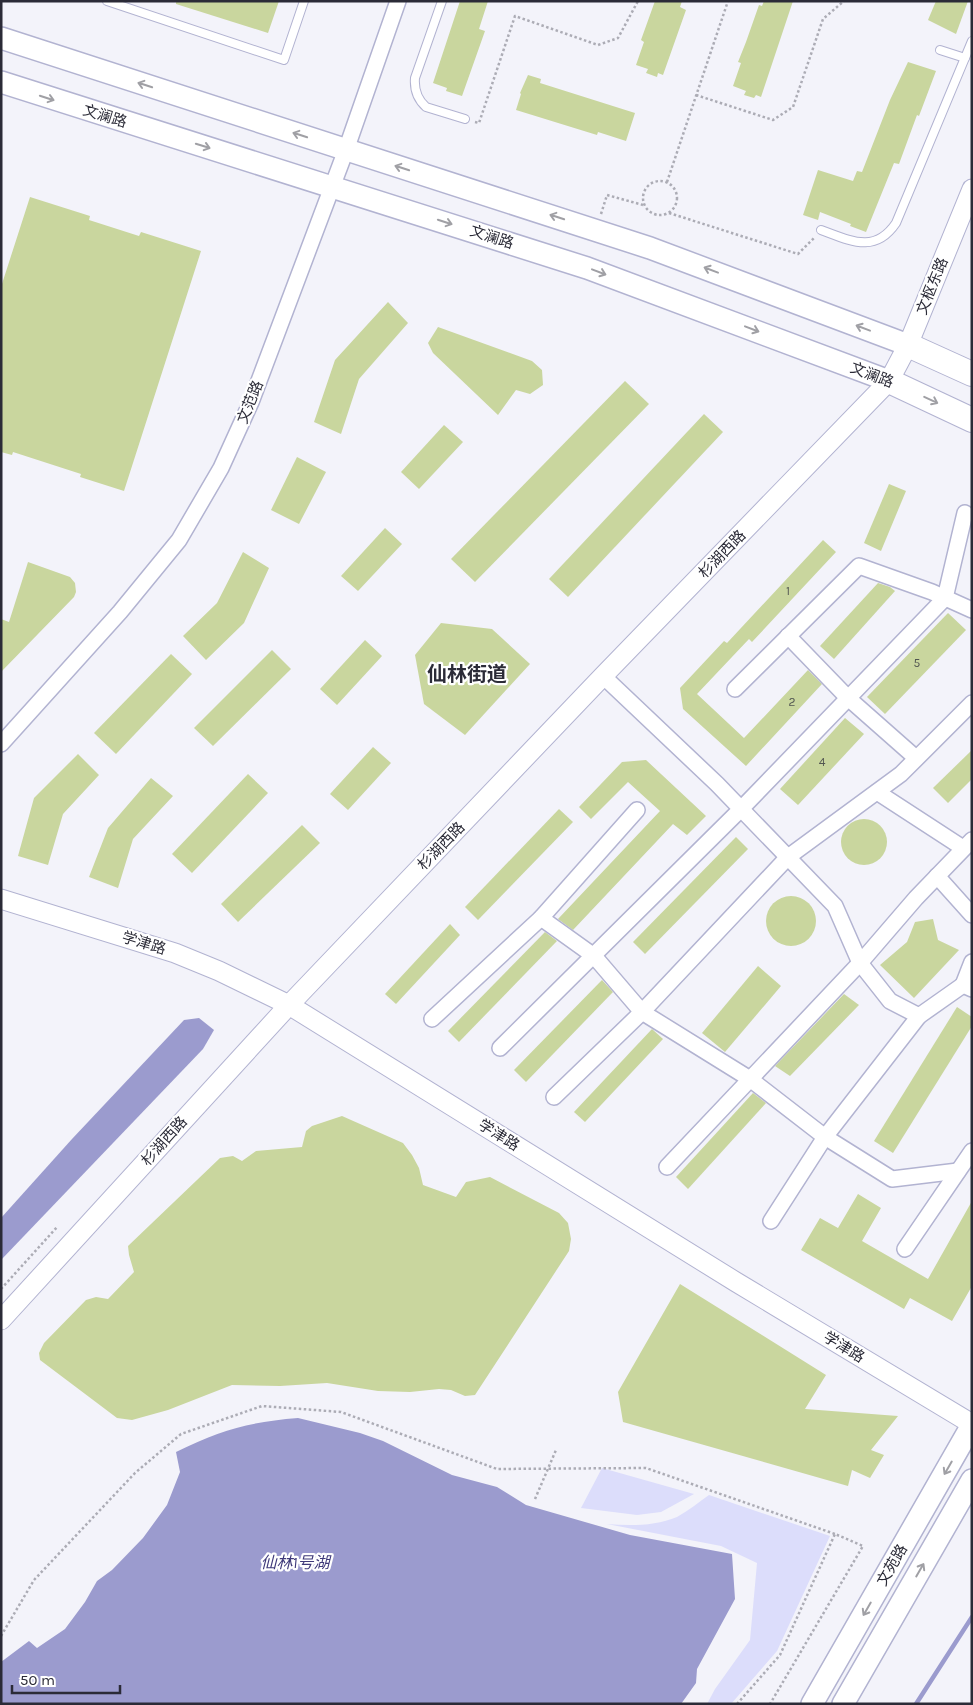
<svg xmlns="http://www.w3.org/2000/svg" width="973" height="1705" viewBox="0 0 973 1705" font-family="Karla,'Noto Sans SC',sans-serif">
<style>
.green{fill:#dcddfb}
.water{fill:#9b9bce}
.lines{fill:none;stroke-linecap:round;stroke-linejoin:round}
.stream{stroke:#9b9bce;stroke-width:4.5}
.building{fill:#c9d69e}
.service-casing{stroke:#b2b3d1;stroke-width:10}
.minor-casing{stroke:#b2b3d1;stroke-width:18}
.tertiary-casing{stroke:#b2b3d1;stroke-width:21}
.secondary-casing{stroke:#b2b3d1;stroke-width:24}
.primary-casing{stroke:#b2b3d1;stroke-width:26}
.path{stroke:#acacb5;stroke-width:2.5;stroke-dasharray:2.5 2.5;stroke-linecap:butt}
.service{stroke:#fff;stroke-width:8}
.minor{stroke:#fff;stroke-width:15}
.tertiary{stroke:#fff;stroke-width:19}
.secondary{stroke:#fff;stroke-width:21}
.primary{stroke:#fff;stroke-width:24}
.oneway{stroke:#a0a0a5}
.labels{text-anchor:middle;stroke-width:4.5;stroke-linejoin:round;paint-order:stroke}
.number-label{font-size:12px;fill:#525651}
.street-label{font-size:15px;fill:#2b2b37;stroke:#fff}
.water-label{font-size:16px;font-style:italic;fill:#3f3a7a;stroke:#fff}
.district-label{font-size:20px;font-weight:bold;fill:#2b2b37;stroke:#fff}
</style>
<rect width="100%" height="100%" fill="#f3f3fa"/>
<g class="green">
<polygon points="602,1468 694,1494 661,1512 637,1515 581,1508"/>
<path d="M709 1495 830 1536 777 1651 731 1704H707L715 1689 750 1640 757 1563 721 1546 607 1524C630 1526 656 1526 677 1517 688 1511 699 1502 709 1495Z"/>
</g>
<g class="water">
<polygon points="199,1018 214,1030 203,1049 1,1260 1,1218 72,1139 184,1020"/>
<path d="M298 1418 360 1433 383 1441 452 1475 497 1487 526 1505 630 1535 732 1554 735 1599 697 1669 696 1683 681 1704H1V1662L29 1641 37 1648 65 1629 85 1602 97 1581 112 1570 143 1538 167 1505 180 1472 176 1452C221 1430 249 1422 298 1418Z"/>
</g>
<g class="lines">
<polyline class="stream" points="916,1704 972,1617"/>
</g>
<g class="building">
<polygon points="176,1 279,1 268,33 176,4"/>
<polygon points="460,1 488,1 479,29 485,31 462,96 446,91 447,88 433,83"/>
<polygon points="655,1 682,1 680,7 686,10 663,75 658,73 657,77 646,73 648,69 636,65 644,42 641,40"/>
<polygon points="764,1 793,1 761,97 756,95 754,98 744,95 746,91 733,86 741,63 738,62 746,42 759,5 762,6"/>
<polygon points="936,1 968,1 956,34 928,20"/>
<polygon points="908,62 936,71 919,116 917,115 899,164 894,163 866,232 850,226 851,224 820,212 818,220 803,215 818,170 853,181 857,171 862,172 890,100"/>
<polygon points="528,75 541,79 540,83 635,113 626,141 598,132 597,135 516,110 521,94 520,93"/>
<polygon points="30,197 90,216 89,220 139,236 141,232 201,251 124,491 80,477 81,474 13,452 12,455 1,452 1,287"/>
<polygon points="388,302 408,323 359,379 341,434 314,422 335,360"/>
<polygon points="438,327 532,361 542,370 543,385 530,394 516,390 498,415 433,353 428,343"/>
<polygon points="625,381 649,404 475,582 451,559"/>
<polygon points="704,414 723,432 568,597 549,579"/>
<polygon points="444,425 463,442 419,489 401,472"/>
<polygon points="297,457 326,472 299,524 271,510"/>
<polygon points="889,484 906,491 881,551 864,543"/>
<polygon points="385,528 402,544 358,591 341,576"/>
<polygon points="823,540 836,552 752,642 749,639 697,694 744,738 808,670 822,684 746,766 683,709 680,688 724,641 727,643"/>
<polygon points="243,552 269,568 244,623 206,660 183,636 217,603"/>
<polygon points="28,562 70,577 75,583 76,592 74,597 1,672 1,619 9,622"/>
<polygon points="878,583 890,587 895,591 834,659 820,646"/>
<polygon points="948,613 966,630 885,714 867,697"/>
<polygon points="441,623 492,629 530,664 465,735 424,704 415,655"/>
<polygon points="365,640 382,656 337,705 320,689"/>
<polygon points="272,650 291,669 213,746 194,728"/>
<polygon points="171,654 192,674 116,754 94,733"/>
<polygon points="845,718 864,734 798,805 780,789"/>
<polygon points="373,747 391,763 348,810 330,794"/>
<polygon points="972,750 972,779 948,803 933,788"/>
<polygon points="78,754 99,775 63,814 48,865 18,856 34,798"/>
<polygon points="646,760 706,816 687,835 673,824 573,930 558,919 660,811 628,782 591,819 579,807 622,762"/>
<polygon points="248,774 268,793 192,873 172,854"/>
<polygon points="151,778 173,796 133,839 118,888 89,877 108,828"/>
<polygon points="559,809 573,822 478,920 465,907"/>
<circle cx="864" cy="842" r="23"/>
<polygon points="302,825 320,843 238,922 221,904"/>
<polygon points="736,837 748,849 645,954 633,942"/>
<circle cx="791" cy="921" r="25"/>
<polygon points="933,919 938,940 959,950 914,998 880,965 907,942 915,922"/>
<polygon points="450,924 460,935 396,1004 385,994"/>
<polygon points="545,932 557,941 459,1042 448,1031"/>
<polygon points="758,966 781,986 725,1052 702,1033"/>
<polygon points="602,980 613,992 526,1082 514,1070"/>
<polygon points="844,994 859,1005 790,1076 775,1066"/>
<polygon points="957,1007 972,1017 972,1026 893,1153 874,1141"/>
<polygon points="652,1029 663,1039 585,1122 574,1112"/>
<polygon points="753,1093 766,1103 688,1189 676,1177"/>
<polygon points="342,1116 403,1143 412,1155 419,1168 423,1185 456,1197 466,1182 490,1177 559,1213 568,1223 571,1239 569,1251 475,1395 465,1396 451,1390 439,1389 410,1392 378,1391 327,1383 280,1386 232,1385 168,1410 132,1420 117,1418 40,1360 39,1353 44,1343 86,1300 96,1297 108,1299 134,1272 129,1255 128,1246 220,1158 233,1156 242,1161 256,1151 302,1147 306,1131 312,1126"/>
<polygon points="858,1194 881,1208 862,1241 928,1279 972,1201 972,1286 952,1321 910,1298 904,1309 801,1250 820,1218 838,1228"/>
<polygon points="680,1284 826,1375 805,1409 898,1416 871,1450 884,1455 870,1478 852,1470 848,1486 623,1422 618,1392"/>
</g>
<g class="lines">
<defs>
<g id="service">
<polyline points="107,1 284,60 304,1"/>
<path d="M442 1 415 78C414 90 417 99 426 107L465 119"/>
<polyline points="940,50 965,58"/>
<path d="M821 230C851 241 875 254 896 223L972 41"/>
</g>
<g id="minor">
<polyline points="788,636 848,698 916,758"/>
<polyline points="603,676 717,784 835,906 860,963 890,1001 919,1016 963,985 972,989"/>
<polyline points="735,689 859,566 932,592 972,610"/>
<polyline points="1,744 120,612 179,540 221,468 251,402 346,150 398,1"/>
<polyline points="877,792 963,848"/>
<polyline points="937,876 972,915"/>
<polyline points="541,918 594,956 642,1012 750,1079 825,1137 892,1179 958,1171"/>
<polyline points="963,985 972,962"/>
<polyline points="432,1019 541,918 637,810"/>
<polyline points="500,1048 741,809 945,598 965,513"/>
<polyline points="554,1097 642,1012 788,857 901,774 972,703"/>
<polyline points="667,1167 860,963 916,898 972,840"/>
<polyline points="771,1221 825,1137 919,1016"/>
<polyline points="905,1249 972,1151"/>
</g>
<g id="tertiary">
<polyline points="1,899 175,953 219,971 289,1005 736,1282 972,1424"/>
<polyline points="1,1320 289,1005 603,676 889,381 908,345 972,189"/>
</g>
<g id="secondary">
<polyline points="1,38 650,248 908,345"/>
<polyline points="1,82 587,268 889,381"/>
<polyline points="812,1704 972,1425"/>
<polyline points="843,1704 972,1480"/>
</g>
<g id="primary">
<polyline points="908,345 972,374"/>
<polyline points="889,381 972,420"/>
</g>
</defs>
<use href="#service" class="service-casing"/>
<use href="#minor" class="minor-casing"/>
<use href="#tertiary" class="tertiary-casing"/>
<use href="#secondary" class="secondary-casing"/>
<use href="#primary" class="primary-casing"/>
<g class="path">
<polyline points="696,95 773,120 793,107 823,19 844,1"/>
<polyline points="475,122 479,123 515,16 598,45 618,38 638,1"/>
<circle cx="660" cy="198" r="17"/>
<polyline points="667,182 728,1"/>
<polyline points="669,213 798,254 814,238"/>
<polyline points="601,214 607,195 643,205"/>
<polyline points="1,1289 58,1226"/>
<polyline points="535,1499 556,1450"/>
<polyline points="1,1636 34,1580 135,1473 181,1434 262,1406 341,1412 497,1469 646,1468 835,1534"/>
<polyline points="737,1704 780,1655 835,1534 863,1546 770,1704"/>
</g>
<use href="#service" class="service"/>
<use href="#minor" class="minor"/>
<use href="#tertiary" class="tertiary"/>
<use href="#secondary" class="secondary"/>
<use href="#primary" class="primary"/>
</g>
<defs><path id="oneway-shaft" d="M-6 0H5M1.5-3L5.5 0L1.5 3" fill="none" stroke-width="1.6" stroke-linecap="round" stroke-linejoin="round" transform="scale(1.25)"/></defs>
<g class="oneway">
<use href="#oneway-shaft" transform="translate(145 85) rotate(-162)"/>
<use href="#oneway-shaft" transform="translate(47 98) rotate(18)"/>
<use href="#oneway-shaft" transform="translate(300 135) rotate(-162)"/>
<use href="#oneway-shaft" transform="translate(203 146) rotate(17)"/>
<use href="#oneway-shaft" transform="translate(402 168) rotate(-162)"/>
<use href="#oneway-shaft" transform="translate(557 217) rotate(-162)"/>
<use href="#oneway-shaft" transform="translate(445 222) rotate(18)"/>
<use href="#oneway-shaft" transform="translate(711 270) rotate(-159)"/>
<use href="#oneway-shaft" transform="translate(599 272) rotate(21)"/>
<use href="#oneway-shaft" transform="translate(863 328) rotate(-159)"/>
<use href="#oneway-shaft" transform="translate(752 329) rotate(21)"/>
<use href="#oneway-shaft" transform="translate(931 400) rotate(25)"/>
<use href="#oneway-shaft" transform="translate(948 1468) rotate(120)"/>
<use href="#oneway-shaft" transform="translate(920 1570) rotate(-60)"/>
<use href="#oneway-shaft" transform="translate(867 1609) rotate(120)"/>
</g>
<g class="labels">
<g class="number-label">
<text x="788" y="595">1</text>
<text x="917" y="667">5</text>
<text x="792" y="706">2</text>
<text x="822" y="766">4</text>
</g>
<g class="street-label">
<text transform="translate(105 116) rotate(17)" y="5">文澜路</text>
<text transform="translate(492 237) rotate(18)" y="5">文澜路</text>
<text transform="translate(932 286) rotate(-68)" y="5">文枢东路</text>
<text transform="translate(872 375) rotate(21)" y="5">文澜路</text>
<text transform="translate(250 402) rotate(-68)" y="5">文范路</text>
<text transform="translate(722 554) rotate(-46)" y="5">杉湖西路</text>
<text transform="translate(441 846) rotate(-46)" y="5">杉湖西路</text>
<text transform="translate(144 943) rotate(17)" y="5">学津路</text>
<text transform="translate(499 1135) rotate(32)" y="5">学津路</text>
<text transform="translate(164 1141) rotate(-48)" y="5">杉湖西路</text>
<text transform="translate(844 1347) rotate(31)" y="5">学津路</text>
<text transform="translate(892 1565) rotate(-60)" y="5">文苑路</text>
</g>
<g class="water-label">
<text x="295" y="1568">仙林1号湖</text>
</g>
<g class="district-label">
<text x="467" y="681">仙林街道</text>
</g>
</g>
<rect width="973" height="1705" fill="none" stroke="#2b2b37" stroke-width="5"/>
<path d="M12 1685v8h108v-8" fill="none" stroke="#2b2b37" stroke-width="2.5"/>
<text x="20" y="1685" font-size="15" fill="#2b2b37" stroke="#ffffff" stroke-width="4" paint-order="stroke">50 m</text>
</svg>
